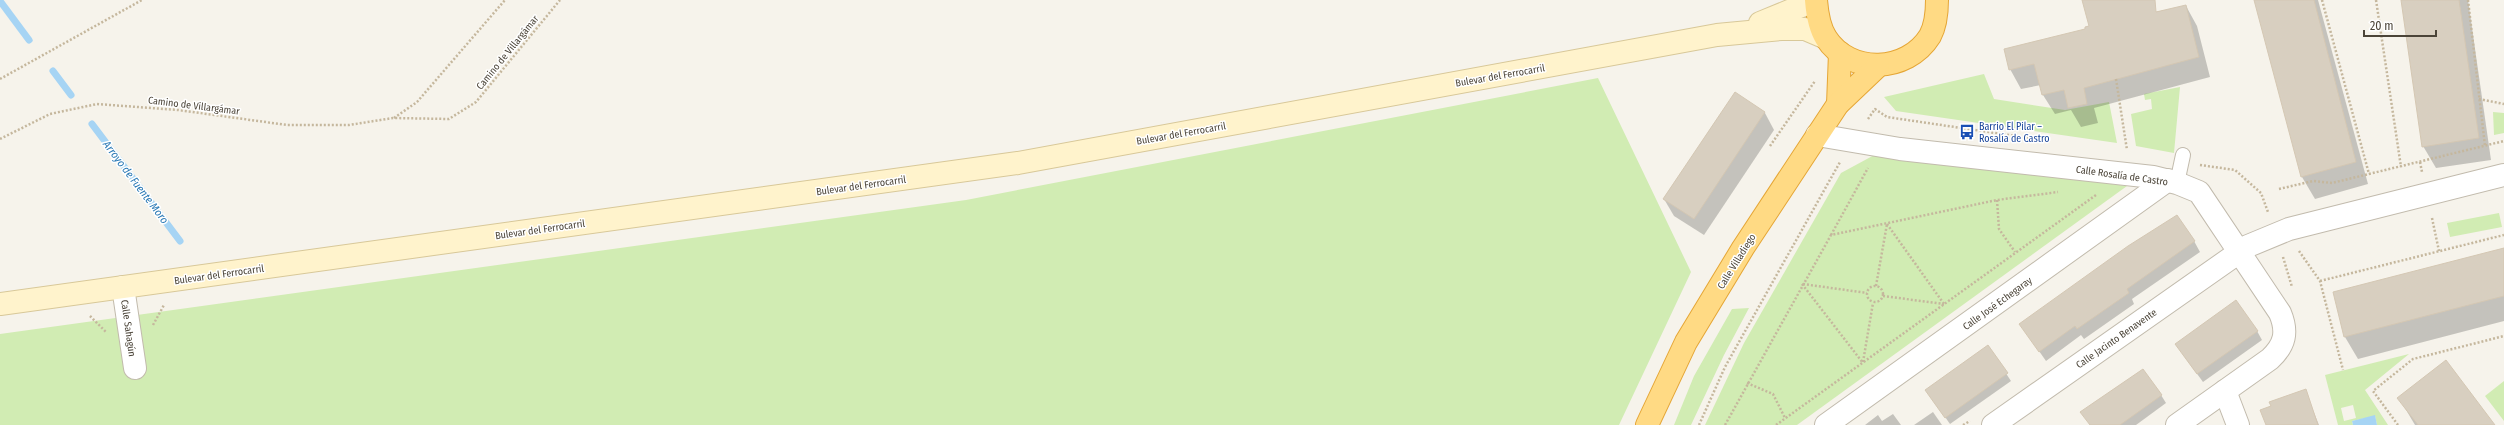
<svg xmlns="http://www.w3.org/2000/svg" width="2504" height="425" viewBox="0 0 2504 425" font-family="'Fira Sans Condensed',sans-serif">
<style>
.green{fill:#d1ecb3;fill-rule:evenodd}
.water{fill:#a6d4f4}
.shadow{fill:#0003}
.lines{fill:none;stroke-linecap:round;stroke-linejoin:round}
.stream{stroke:#a6d4f4;stroke-width:7}
.building{fill:#d8cfc0;stroke:#d4c7b3}
.service-casing{stroke:#c2bbad;stroke-width:16}
.minor-casing{stroke:#c2bbad;stroke-width:24}
.secondary-casing{stroke:#d8c899;stroke-width:24}
.trunk-casing{stroke:#e5a636;stroke-width:24}
.path{stroke:#c5b79d;stroke-width:2.5;stroke-dasharray:2 2;stroke-linecap:butt}
.service{stroke:#fff;stroke-width:14}
.minor{stroke:#fff;stroke-width:22}
.secondary{stroke:#fff3cc;stroke-width:22}
.trunk{stroke:#ffda84;stroke-width:22}
.labels{text-anchor:middle;stroke-width:3;stroke-linejoin:round;paint-order:stroke}
.street-label{font-size:10px;fill:#4b4438;stroke:#fff}
.transit-label{font-size:10px;fill:#164399;stroke:#fff;text-anchor:start}
.water-label{font-size:11px;font-style:italic;fill:#2a79b5;stroke:#fff}
</style>
<rect width="100%" height="100%" fill="#f6f3eb"/>
<g class="green">
<polygon points="1984,74 1994,99 2065,110 2109,102 2117,143 1896,111 1884,97"/>
<polygon points="1598,78 1691,272 1619,425 0,425 0,334 966,200"/>
<polygon points="2180,87 2174,153 2136,146 2131,114 2152,109 2151,99 2145,100 2144,94"/>
<polygon points="2493,112 2504,113 2504,133 2494,135"/>
<polygon points="1878,153 2127,186 1797,425 1705,425 1744,343 1841,173"/>
<polygon points="2499,213 2502,227 2450,237 2447,223"/>
<polygon points="1749,308 1724,355 1691,425 1674,425 1694,376 1732,309"/>
<path d="M2409 354 2365 390 2388 425H2377L2375 416 2352 421 2353 425H2338L2325 375ZM2353 405 2356 418 2344 421 2341 408Z"/>
<polygon points="2504,381 2504,421 2485,396"/>
</g>
<polygon class="water" points="2375,415 2377,425 2353,425 2352,421"/>
<g class="shadow">
<polygon points="2083,0 2119,0 2125,18 2186,6 2197,26 2210,77 2094,108 2098,123 2081,127 2071,110 2055,114 2043,95 2041,85 2021,89 2010,69 2090,27"/>
<polygon points="2256,0 2318,0 2368,184 2315,199 2302,177"/>
<polygon points="2402,0 2468,0 2491,160 2436,168 2423,146"/>
<polygon points="1735,93 1765,113 1774,130 1704,235 1674,216 1664,199"/>
<polygon points="2194,241 2200,252 2132,299 2134,304 2084,339 2081,335 2046,361 2020,324"/>
<polygon points="2504,249 2504,321 2358,359 2345,337 2334,293"/>
<polygon points="2257,331 2262,340 2203,382 2182,353"/>
<polygon points="1988,346 2011,381 1950,424 1931,397"/>
<polygon points="2305,391 2319,425 2267,425 2272,406"/>
<polygon points="2161,395 2166,403 2136,425 2090,425"/>
<polygon points="2399,398 2494,425 2415,425"/>
<polygon points="1933,412 1942,425 1914,425"/>
<polygon points="1893,414 1901,425 1865,425 1878,415 1882,421"/>
</g>
<g class="lines">
<g class="stream">
<polyline points="0,1 29,40"/>
<polyline points="53,71 71,95"/>
<polyline points="92,124 180,241"/>
</g>
</g>
<g class="building">
<polygon points="2082,0 2155,0 2156,12 2186,5 2199,57 2084,88 2087,104 2068,108 2064,90 2042,95 2034,64 2009,70 2004,49 2085,29 2085,27 2089,26"/>
<polygon points="2254,0 2314,0 2356,162 2301,177"/>
<polygon points="2401,0 2459,0 2479,138 2422,147"/>
<polygon points="1735,92 1765,112 1694,219 1663,199"/>
<polygon points="2177,215 2195,241 2127,289 2129,293 2077,329 2075,326 2039,352 2019,324 2128,246"/>
<polygon points="2504,248 2504,296 2344,337 2333,292"/>
<polygon points="2236,300 2258,331 2197,374 2175,344"/>
<polygon points="1988,345 2008,373 1945,418 1925,390"/>
<polygon points="2446,360 2495,425 2418,425 2397,398"/>
<polygon points="2143,369 2162,395 2120,425 2090,425 2080,412"/>
<polygon points="2306,389 2318,425 2266,425 2260,410 2271,406 2269,402"/>
</g>
<g class="lines">
<defs>
<polyline id="service" points="2177,183 2183,155"/>
<g id="minor">
<path d="M1817 135 1900 149 2153 177 2177 183 2199 192 2280 313C2288 332 2285 345 2270 359L2177 425"/>
<polyline points="123,287 135,368"/>
<polyline points="2225,391 2238,425"/>
<polyline points="1826,425 2168,180"/>
<polyline points="1993,425 2248,246 2289,229 2504,175"/>
</g>
<g id="secondary">
<polyline points="1760,23 1816,0"/>
<polyline points="0,304 1018,163 1717,35 1781,29 1805,29 1826,38"/>
</g>
<g id="trunk">
<path d="M1816 0C1817 13 1819 27 1826 38 1850 75 1907 73 1930 36 1936 25 1937 12 1937 0"/>
<polyline points="1838,104 1840,53"/>
<polyline points="1647,425 1686,342 1743,248 1838,104 1878,66"/>
</g>
</defs>
<use href="#service" class="service-casing"/>
<use href="#minor" class="minor-casing"/>
<use href="#secondary" class="secondary-casing"/>
<use href="#trunk" class="trunk-casing"/>
<g class="path">
<polyline points="2322,0 2369,174"/>
<polyline points="2376,0 2401,167"/>
<polyline points="2468,0 2485,146"/>
<polyline points="0,79 142,0"/>
<polyline points="2116,79 2127,150"/>
<polyline points="2479,99 2504,104"/>
<polyline points="394,118 417,102 505,0"/>
<polyline points="1868,119 1875,109 1887,117 2029,138"/>
<polyline points="0,139 50,114 97,104 178,110 287,125 349,125 393,118 449,119 476,102 560,0"/>
<polyline points="1770,146 1815,81"/>
<polyline points="2420,162 2422,172"/>
<polyline points="2200,165 2235,170 2261,193 2268,212"/>
<polyline points="2279,189 2313,181 2332,183 2504,141"/>
<polyline points="1997,200 1999,229 2015,252"/>
<polyline points="2432,218 2439,251"/>
<polyline points="1887,224 1944,304"/>
<polyline points="1831,235 1868,168"/>
<polyline points="2299,251 2320,281 2343,370"/>
<polyline points="2283,257 2292,287"/>
<polyline points="2320,281 2504,235"/>
<polyline points="1802,284 1863,363"/>
<polyline points="1803,284 1867,293"/>
<circle cx="1875" cy="294" r="8"/>
<polyline points="1876,286 1887,224"/>
<polyline points="1883,296 1944,304"/>
<polyline points="90,316 106,332"/>
<polyline points="153,325 164,305"/>
<polyline points="1863,362 1873,303"/>
<polyline points="1747,383 1773,394 1785,418"/>
<polyline points="1699,425 1725,367 1840,162"/>
<polyline points="1725,425 1831,235 1997,200 2058,192"/>
<polyline points="1776,425 2096,195"/>
<polyline points="1963,425 1970,421"/>
<polyline points="2398,425 2373,391 2413,359 2504,336"/>
</g>
<use href="#service" class="service"/>
<use href="#minor" class="minor"/>
<use href="#secondary" class="secondary"/>
<use href="#trunk" class="trunk"/>
</g>
<defs>
<symbol id="bus-bare" viewBox="-9 -9 18 18"><path d="M-5-6H5V4H4V6H2V4H-2V6H-4V4H-5ZM-3.5-4V0h7V-4ZM-3.5 1.2v1.5H-2V1.2ZM2 1.2v1.5H3.5V1.2Z" fill="#1a4fb4" stroke="#fff" stroke-width="2.5" paint-order="stroke"/></symbol>
</defs>
<g fill-rule="evenodd">
<use href="#bus-bare" x="1956" y="121" width="22" height="22"/>
</g>
<g class="labels">
<g class="street-label">
<text transform="translate(507 52) rotate(-51)" y="4">Camino de Villargámar</text>
<text transform="translate(1500 75) rotate(-10)" y="4">Bulevar del Ferrocarril</text>
<text transform="translate(194 105) rotate(7)" y="4">Camino de Villargámar</text>
<text transform="translate(1181 133) rotate(-10)" y="4">Bulevar del Ferrocarril</text>
<text transform="translate(2122 175) rotate(8)" y="4">Calle Rosalía de Castro</text>
<text transform="translate(861 185) rotate(-8)" y="4">Bulevar del Ferrocarril</text>
<text transform="translate(540 229) rotate(-8)" y="4">Bulevar del Ferrocarril</text>
<text transform="translate(1736 261) rotate(-58)" y="4">Calle Villadiego</text>
<text transform="translate(219 274) rotate(-8)" y="4">Bulevar del Ferrocarril</text>
<text transform="translate(1997 303) rotate(-36)" y="4">Calle José Echegaray</text>
<text transform="translate(129 328) rotate(82)" y="4">Calle Sahagún</text>
<text transform="translate(2116 338) rotate(-35)" y="4">Calle Jacinto Benavente</text>
</g>
<g class="transit-label">
<text x="1979" y="130">Barrio El Pilar –<tspan x="1979" dy="12">Rosalía de Castro</tspan></text>
</g>
<g class="water-label">
<text transform="translate(136 182) rotate(53)" y="4">Arroyo de Fuente Moro</text>
</g>
</g>
<path d="M2364 30v6h72v-6" fill="none" stroke="#4b4438" stroke-width="2"/>
<text x="2370" y="30" font-size="12" fill="#4b4438" stroke="#ffffff" stroke-width="3" paint-order="stroke">20 m</text>
</svg>
